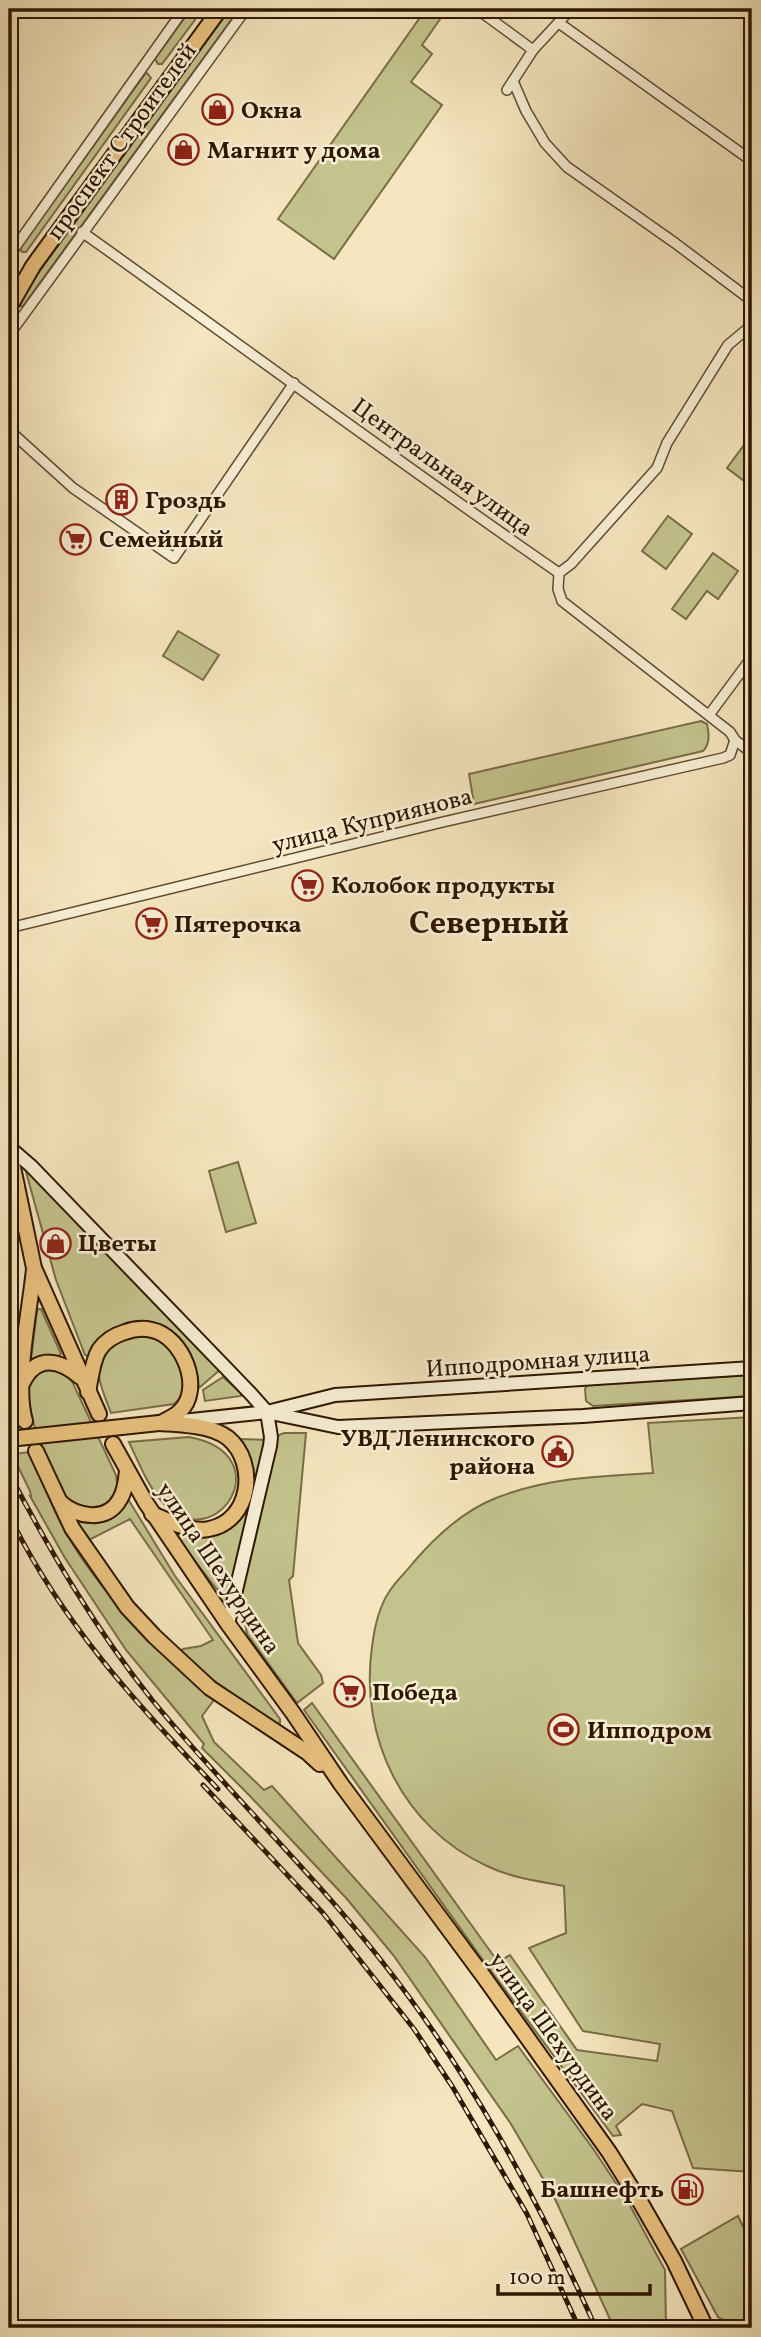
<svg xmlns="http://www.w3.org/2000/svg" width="761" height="2337" viewBox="0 0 761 2337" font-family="Vollkorn,serif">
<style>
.green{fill:#c4c38d;stroke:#796d46;stroke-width:2}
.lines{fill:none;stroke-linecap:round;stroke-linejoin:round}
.street-casing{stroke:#604b30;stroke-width:12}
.secondary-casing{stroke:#2e1700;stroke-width:16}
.primary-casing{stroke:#2e1700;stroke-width:18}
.street{stroke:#f8efd5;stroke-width:9}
.secondary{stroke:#f8efd5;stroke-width:12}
.primary{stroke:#eac380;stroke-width:14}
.rail-casing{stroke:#2e1700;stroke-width:5}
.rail{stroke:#f8efd5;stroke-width:2.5;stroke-dasharray:8;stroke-linecap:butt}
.primary-bridge-casing{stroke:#2e1700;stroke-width:18;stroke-linecap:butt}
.primary-bridge{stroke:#eac380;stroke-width:14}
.labels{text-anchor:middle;stroke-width:5;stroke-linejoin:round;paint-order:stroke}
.poi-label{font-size:24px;font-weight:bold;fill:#2e1700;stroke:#f8efd5;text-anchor:start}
.street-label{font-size:24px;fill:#2e1700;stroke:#f8efd5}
.district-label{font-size:32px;font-weight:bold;fill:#2e1700;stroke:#f8efd5}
</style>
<rect width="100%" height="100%" fill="#f5e6bf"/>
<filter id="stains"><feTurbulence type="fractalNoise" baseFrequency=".00286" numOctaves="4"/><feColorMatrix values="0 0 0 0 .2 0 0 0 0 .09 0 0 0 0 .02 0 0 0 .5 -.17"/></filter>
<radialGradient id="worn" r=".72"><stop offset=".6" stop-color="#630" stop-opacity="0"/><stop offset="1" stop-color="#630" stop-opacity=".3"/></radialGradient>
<g class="green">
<polygon points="191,9 203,9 162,64 158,64 155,59"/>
<polygon points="230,9 239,9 23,306 19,306 18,302 44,265"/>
<polygon points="426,9 441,9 445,12 422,45 432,54 411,82 442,105 334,259 278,219"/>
<polygon points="147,73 151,78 26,252 22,252 20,248 145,74"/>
<polygon points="752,434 752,487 727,468"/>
<polygon points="668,516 692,534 666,569 642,551"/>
<polygon points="713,553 738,571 718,599 707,591 686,619 672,609"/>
<polygon points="178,631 219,655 203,680 163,656"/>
<path d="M701 721 707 724C709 732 710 744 703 751L474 804 469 774Z"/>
<polygon points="238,1162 256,1223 226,1232 209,1171"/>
<polygon points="29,1168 221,1369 199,1388 196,1375 152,1324 87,1356 85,1355 56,1280 26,1172"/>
<polygon points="39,1309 41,1309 61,1354 59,1356 47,1356 31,1359 37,1311"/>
<path d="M136 1334C146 1336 154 1337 162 1342 180 1355 194 1388 174 1404L111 1413C94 1370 88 1353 136 1334Z"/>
<path d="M46 1367 67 1375 71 1379 116 1475 118 1490 105 1507C90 1510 83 1510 70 1501 53 1490 24 1406 28 1386 30 1377 39 1372 46 1367Z"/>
<polygon points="752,1375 752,1396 593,1406 586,1401 585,1389 588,1384"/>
<polygon points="223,1377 241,1393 241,1396 205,1401 203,1390"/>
<path d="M752 1417V2172L693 2168 672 2111 642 2104 616 2126 621 2135 613 2136 488 1967 304 1710 312 1703 498 1962 510 1955 577 2050 657 2061 660 2044 583 2031 529 1948 566 1933 564 1886C538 1881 512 1878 487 1866 403 1828 359 1737 372 1647 374 1630 379 1607 389 1592 395 1582 405 1573 413 1563 435 1537 463 1511 496 1498 547 1478 599 1476 653 1473L648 1423Z"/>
<polygon points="284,1433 306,1433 293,1576 289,1580 298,1643 321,1675 323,1683 297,1703 247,1634 241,1601 243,1574 275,1439 279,1435"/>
<path d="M189 1437C282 1454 217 1558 164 1504 148 1487 139 1463 129 1442Z"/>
<path d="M238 1439 268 1440 227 1606H225L218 1597 219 1592 174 1534C185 1533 198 1540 211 1535 258 1520 262 1476 238 1439Z"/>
<path d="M30 1452C43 1483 55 1516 73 1545 110 1604 162 1653 214 1700L202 1716 214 1742 264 1790 272 1786 425 1957 496 2060 518 2046 594 2150 627 2200 665 2270 666 2328H614L556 2201 511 2124 394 1956 347 1899 249 1795 202 1748 204 1744 126 1650 65 1558 30 1496H31L30 1491 12 1454Z"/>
<path d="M128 1499 175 1576 280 1719V1723L276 1724 226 1691 181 1652 183 1649 201 1646 213 1640 130 1519 87 1541 73 1519C94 1528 115 1516 128 1499Z"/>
<polygon points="738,2216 752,2245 752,2328 737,2328 718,2317 681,2249"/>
</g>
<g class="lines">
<defs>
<g id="street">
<polyline points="477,9 533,50"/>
<polyline points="559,23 752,161"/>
<polyline points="513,81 526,111 545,143 567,167 675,243 752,301"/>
<polyline points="507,90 533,50 571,9"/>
<path d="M82 232C241 345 398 462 559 573"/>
<polyline points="9,256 184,9"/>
<polyline points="9,335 246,9"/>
<polyline points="9,430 73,488 174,558 294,383"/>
<polyline points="559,573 571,564 657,468 667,443 728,345 752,325"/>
<polyline points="559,573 558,589 562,601 730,732 735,740 752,753"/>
<polyline points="709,715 752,657"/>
<polyline points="9,928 443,822 723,758 730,755 735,740"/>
</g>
<g id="secondary">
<polyline points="9,1147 31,1166 251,1394 267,1412 271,1437 270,1446 228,1624"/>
<polyline points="271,1413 338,1427 583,1416 752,1403"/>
<polyline points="182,1421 267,1412 335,1395 752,1368"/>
</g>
<g id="primary">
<polyline points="9,308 33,266 220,9"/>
<polyline points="9,1148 34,1268 99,1414"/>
<path d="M23 1382C37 1354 60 1360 80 1377"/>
<path d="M88 1392C91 1378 92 1362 99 1350 105 1341 115 1335 125 1332 133 1329 143 1328 152 1330 182 1336 205 1389 179 1412 174 1417 167 1419 161 1423"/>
<path d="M25 1421C14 1384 30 1310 34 1269"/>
<polyline points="113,1444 146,1503 228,1624 293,1713 341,1784 484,1977 609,2152 642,2205 674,2261 706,2328"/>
<polyline points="36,1451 72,1528 127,1607 154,1636 210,1688 308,1753 320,1764"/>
<path d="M60 1502C77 1517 107 1523 120 1499 125 1491 126 1481 127 1471"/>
<path d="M152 1514C170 1521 190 1533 209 1529 251 1521 258 1463 228 1438 212 1425 179 1424 159 1423"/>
</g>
</defs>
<use href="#street" class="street-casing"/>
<use href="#secondary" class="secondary-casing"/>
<use href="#primary" class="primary-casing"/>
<use href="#street" class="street"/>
<use href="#secondary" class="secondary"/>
<use href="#primary" class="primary"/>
<defs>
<g id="rail">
<path d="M9 1473C51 1553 96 1630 153 1701 226 1790 309 1869 380 1959 469 2071 537 2198 596 2328"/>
<path d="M9 1515C61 1622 137 1705 218 1789"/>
<polyline points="203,1785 323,1913 414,2029 452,2086 527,2214 579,2328"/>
</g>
</defs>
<use href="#rail" class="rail-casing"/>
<use href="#rail" class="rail"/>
<defs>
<polyline id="primary-bridge" points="9,1439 159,1423"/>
</defs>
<use href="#primary-bridge" class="primary-bridge-casing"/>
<use href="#primary-bridge" class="primary-bridge"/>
</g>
<defs>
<symbol id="shop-ring" viewBox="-11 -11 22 22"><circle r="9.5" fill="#f8efd5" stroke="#8f2418" stroke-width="1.5"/><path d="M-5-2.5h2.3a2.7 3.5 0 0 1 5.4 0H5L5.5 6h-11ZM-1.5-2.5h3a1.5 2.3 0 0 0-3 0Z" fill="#8f2418"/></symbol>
<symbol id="building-ring" viewBox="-11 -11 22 22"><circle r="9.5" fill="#f8efd5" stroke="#8f2418" stroke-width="1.5"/><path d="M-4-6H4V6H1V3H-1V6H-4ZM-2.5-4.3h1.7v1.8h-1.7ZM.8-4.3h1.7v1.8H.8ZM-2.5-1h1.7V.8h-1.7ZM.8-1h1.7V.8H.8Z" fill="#8f2418"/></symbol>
<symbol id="supermarket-ring" viewBox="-11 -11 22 22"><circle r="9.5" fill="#f8efd5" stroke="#8f2418" stroke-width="1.5"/><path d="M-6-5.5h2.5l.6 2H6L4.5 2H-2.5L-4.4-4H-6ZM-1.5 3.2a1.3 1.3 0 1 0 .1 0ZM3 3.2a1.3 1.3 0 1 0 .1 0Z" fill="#8f2418"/></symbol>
<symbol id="civic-ring" viewBox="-11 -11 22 22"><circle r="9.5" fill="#f8efd5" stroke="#8f2418" stroke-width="1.5"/><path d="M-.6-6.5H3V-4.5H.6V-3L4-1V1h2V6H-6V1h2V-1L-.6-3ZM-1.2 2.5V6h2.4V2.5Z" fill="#8f2418"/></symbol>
<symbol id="stadium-ring" viewBox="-11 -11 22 22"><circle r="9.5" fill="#f8efd5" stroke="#8f2418" stroke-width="1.5"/><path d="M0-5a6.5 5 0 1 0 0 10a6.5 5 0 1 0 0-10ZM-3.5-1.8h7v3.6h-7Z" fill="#8f2418"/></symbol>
<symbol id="fuel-ring" viewBox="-11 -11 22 22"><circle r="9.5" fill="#f8efd5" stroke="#8f2418" stroke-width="1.5"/><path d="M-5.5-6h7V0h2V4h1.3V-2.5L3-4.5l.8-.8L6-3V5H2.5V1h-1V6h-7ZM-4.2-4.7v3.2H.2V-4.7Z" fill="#8f2418"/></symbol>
</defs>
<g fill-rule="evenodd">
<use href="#shop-ring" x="200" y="92" width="35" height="35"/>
<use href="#shop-ring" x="166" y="132" width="35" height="35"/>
<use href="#building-ring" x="104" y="482" width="35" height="35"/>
<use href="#supermarket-ring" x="58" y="522" width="35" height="35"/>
<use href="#supermarket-ring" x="290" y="868" width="35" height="35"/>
<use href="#supermarket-ring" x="134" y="906" width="35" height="35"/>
<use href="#shop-ring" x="38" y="1226" width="35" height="35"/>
<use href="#civic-ring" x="540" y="1434" width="35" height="35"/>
<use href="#supermarket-ring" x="332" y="1674" width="35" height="35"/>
<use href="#stadium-ring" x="546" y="1712" width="35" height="35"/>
<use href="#fuel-ring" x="670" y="2172" width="35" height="35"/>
</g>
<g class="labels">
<g class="poi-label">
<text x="241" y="118">Окна</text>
<text x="207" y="158">Магнит у дома</text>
<text x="145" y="508">Гроздь</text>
<text x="99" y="547">Семейный</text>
<text x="331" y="893">Колобок продукты</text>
<text x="174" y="932">Пятерочка</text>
<text x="78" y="1251">Цветы</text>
<text x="535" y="1446" text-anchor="end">УВД Ленинского<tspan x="535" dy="28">района</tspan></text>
<text x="372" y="1700">Победа</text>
<text x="587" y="1738">Ипподром</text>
<text x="664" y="2197" text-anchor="end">Башнефть</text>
</g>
<g class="street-label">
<text transform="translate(121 141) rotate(-54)" y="8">проспект Строителей</text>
<text transform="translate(443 467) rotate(36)" y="8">Центральная улица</text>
<text transform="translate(372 820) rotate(-14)" y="8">улица Куприянова</text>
<text transform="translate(538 1361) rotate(-4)" y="8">Ипподромная улица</text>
<text transform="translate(219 1568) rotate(56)" y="8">улица Шехурдина</text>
<text transform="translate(554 2036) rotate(54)" y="8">улица Шехурдина</text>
</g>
<g class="district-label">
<text x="489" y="933">Северный</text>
</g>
</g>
<rect width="761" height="2337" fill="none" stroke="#f5e6bf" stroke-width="35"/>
<rect x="10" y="10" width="740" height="2316" fill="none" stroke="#2e1700" stroke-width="3.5"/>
<rect x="18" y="18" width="726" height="2302" fill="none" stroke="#2e1700" stroke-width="2"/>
<path d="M498 2284v10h152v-10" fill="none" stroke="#2e1700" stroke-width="3.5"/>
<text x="509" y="2284" font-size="21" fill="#2e1700" stroke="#f8efd5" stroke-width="5" paint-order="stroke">100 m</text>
<rect width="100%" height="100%" filter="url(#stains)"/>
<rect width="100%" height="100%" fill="url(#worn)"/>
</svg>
